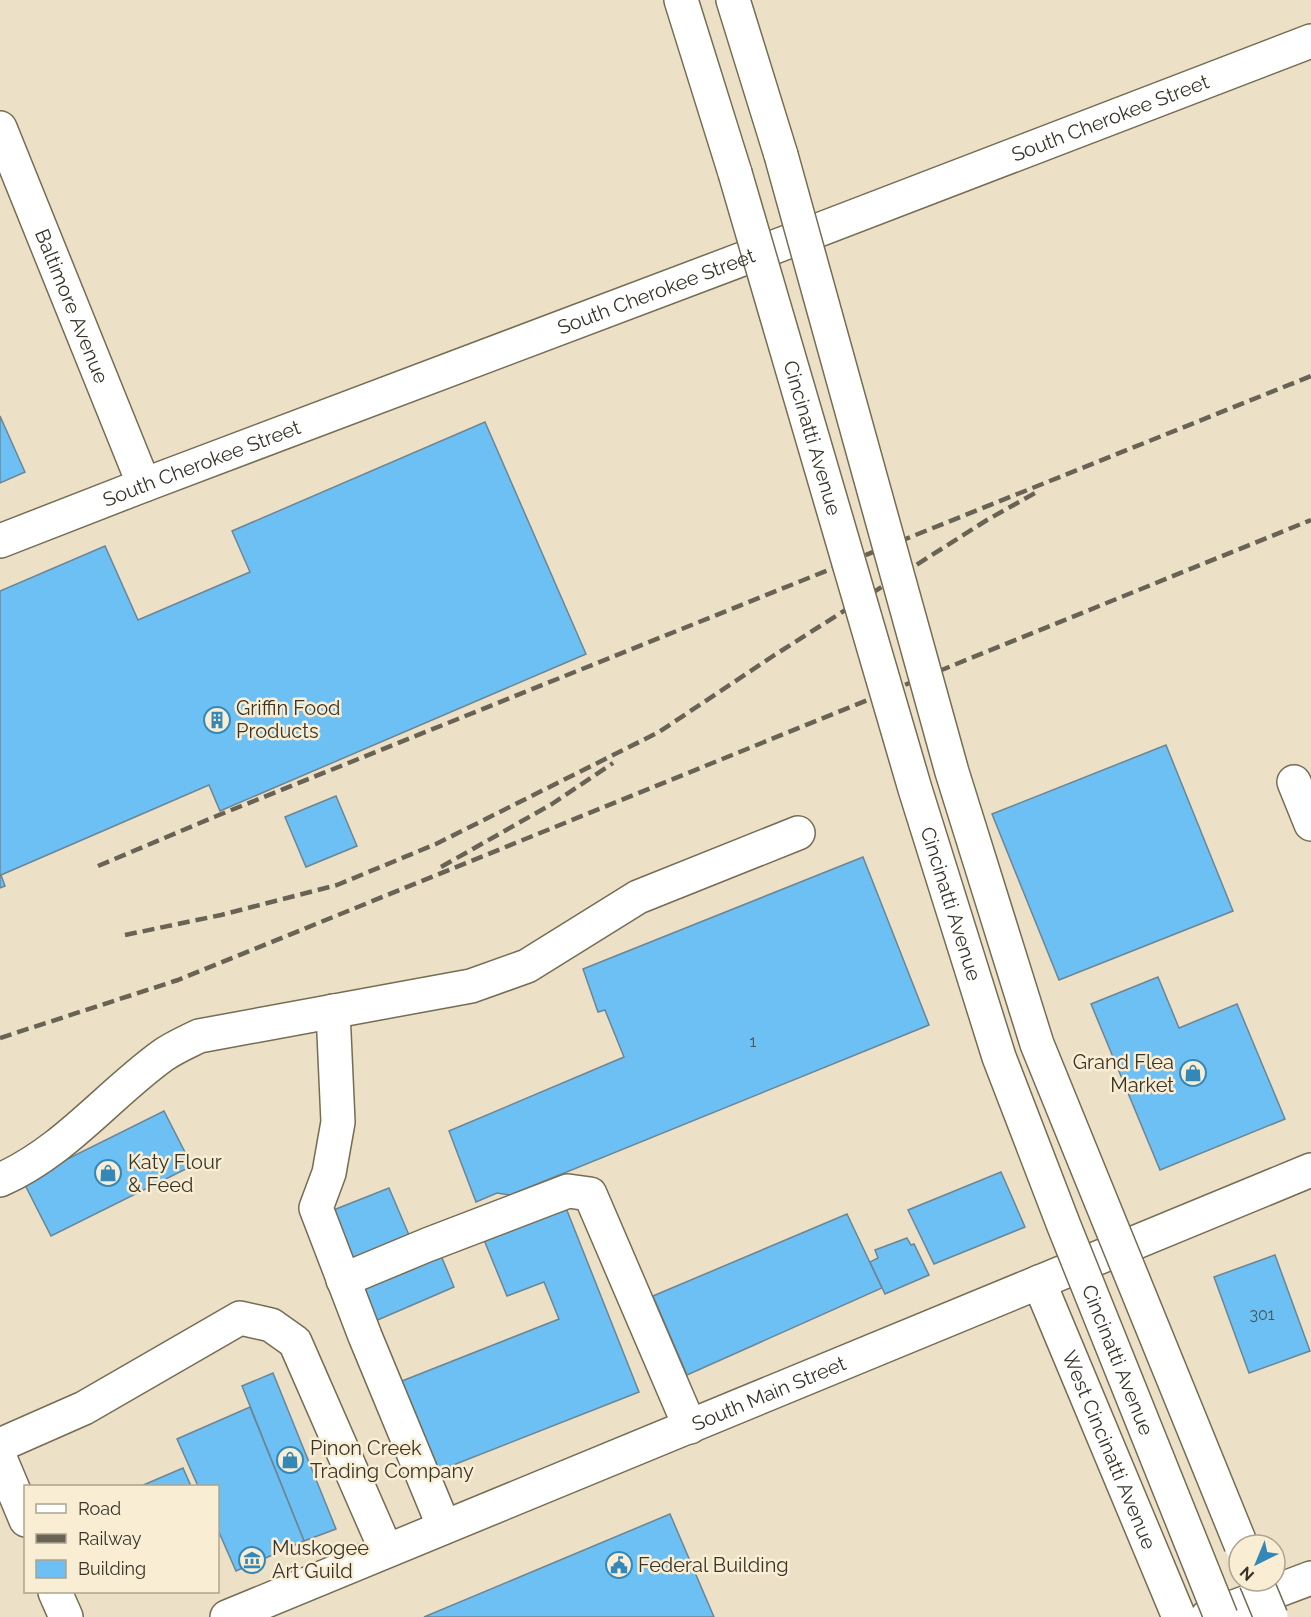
<svg xmlns="http://www.w3.org/2000/svg" width="1311" height="1617" viewBox="0 0 1311 1617" font-family="Raleway,sans-serif">
<style>
.building{fill:#6dc0f3;stroke:#6c8595;stroke-width:1.5}
.lines{fill:none;stroke-linecap:round;stroke-linejoin:round}
.minor-casing{stroke:#756c54;stroke-width:36}
.major-casing{stroke:#756c54;stroke-width:36}
.minor{stroke:#fff;stroke-width:33}
.major{stroke:#fff;stroke-width:33}
.rail{stroke:#696355;stroke-width:4.5;stroke-dasharray:12 6;stroke-linecap:butt}
.minor-bridge-casing{stroke:#756c54;stroke-width:36;stroke-linecap:butt}
.minor-bridge{stroke:#fff;stroke-width:33}
.labels{text-anchor:middle;stroke-width:5;stroke-linejoin:round;paint-order:stroke}
.number-label{font-size:16px;fill:#45575c}
.street-label{font-size:20px;fill:#38342a;stroke:#f9eed4}
.poi-label{font-size:20px;fill:#38342a;stroke:#f9eed4;text-anchor:start}
</style>
<rect width="100%" height="100%" fill="#ece1c7"/>
<g class="building">
<polygon points="0,416 25,472 0,483"/>
<polygon points="485,422 586,654 220,811 209,785 1,875 5,886 0,888 0,591 105,546 138,620 250,572 232,531"/>
<polygon points="1166,745 1233,911 1059,980 992,814"/>
<polygon points="336,796 357,846 306,867 285,817"/>
<polygon points="863,857 929,1025 510,1195 497,1193 476,1202 449,1131 624,1057 605,1010 598,1012 583,969"/>
<polygon points="1158,977 1179,1028 1237,1004 1285,1119 1160,1170 1091,1004"/>
<polygon points="164,1111 192,1166 51,1236 23,1181"/>
<polygon points="1001,1172 1025,1227 934,1264 908,1210"/>
<polygon points="389,1188 409,1235 351,1260 331,1211"/>
<polygon points="566,1208 639,1392 438,1471 402,1381 559,1319 544,1282 507,1296 484,1240"/>
<polygon points="847,1214 882,1288 687,1375 653,1296"/>
<polygon points="907,1238 911,1245 914,1244 929,1275 885,1294 870,1262 878,1258 875,1250"/>
<polygon points="440,1253 454,1287 373,1322 359,1288"/>
<polygon points="1275,1255 1310,1351 1249,1373 1214,1277"/>
<polygon points="273,1373 336,1529 304,1541 242,1386"/>
<polygon points="250,1407 304,1541 236,1571 218,1530 218,1486 198,1486 177,1439"/>
<polygon points="183,1468 191,1486 141,1486"/>
<polygon points="670,1514 714,1617 424,1617"/>
</g>
<g class="lines">
<defs>
<g id="minor">
<polyline points="681,0 735,173"/>
<polyline points="733,0 781,155"/>
<path id="s1" d="M0 128 144 485"/>
<path id="s2" d="M0 541 144 485 769 249 1311 41"/>
<polyline points="1294,782 1311,824"/>
<polyline points="333,1011 338,1122 329,1173 316,1208 365,1336 444,1527"/>
<path d="M0 1180C64 1152 107 1096 162 1056 173 1048 187 1042 199 1036L471 986 527 966 638 897 798 833"/>
<polyline points="343,1280 427,1245 568,1191 590,1194 690,1427"/>
<path id="s3" d="M1039 1282 1179 1617"/>
<polyline points="0,1445 84,1408 240,1318 271,1325 295,1342 386,1550"/>
<polyline points="1207,1617 1311,1578"/>
</g>
<g id="major">
<polyline points="0,1458 26,1520"/>
<polyline points="55,1592 66,1617"/>
<path id="s4" d="M227 1617 1311 1170"/>
</g>
</defs>
<use href="#minor" class="minor-casing"/>
<use href="#major" class="major-casing"/>
<use href="#minor" class="minor"/>
<use href="#major" class="major"/>
<g class="rail">
<polyline points="98,866 214,817 1311,376"/>
<polyline points="441,867 552,804 613,763"/>
<polyline points="125,935 221,915 337,885 436,844 659,732 773,656 987,520 1035,493"/>
<polyline points="0,1038 178,980 1311,520"/>
</g>
<defs>
<g id="minor-bridge">
<polyline points="781,155 952,772 1037,1044 1241,1545"/>
<path id="s5" d="M735 173 915 789 999 1057 1064 1226 1221 1617"/>
<polyline points="1256,1581 1271,1617"/>
</g>
</defs>
<use href="#minor-bridge" class="minor-bridge-casing"/>
<use href="#minor-bridge" class="minor-bridge"/>
</g>
<defs>
<symbol id="building-ring" viewBox="-11 -11 22 22"><circle r="9.5" fill="#f9eed4" stroke="#3388b7" stroke-width="1.5"/><path d="M-4-6H4V6H1V3H-1V6H-4ZM-2.5-4.3h1.7v1.8h-1.7ZM.8-4.3h1.7v1.8H.8ZM-2.5-1h1.7V.8h-1.7ZM.8-1h1.7V.8H.8Z" fill="#3388b7"/></symbol>
<symbol id="shop-ring" viewBox="-11 -11 22 22"><circle r="9.5" fill="#f9eed4" stroke="#3388b7" stroke-width="1.5"/><path d="M-5-2.5h2.3a2.7 3.5 0 0 1 5.4 0H5L5.5 6h-11ZM-1.5-2.5h3a1.5 2.3 0 0 0-3 0Z" fill="#3388b7"/></symbol>
<symbol id="museum-ring" viewBox="-11 -11 22 22"><circle r="9.5" fill="#f9eed4" stroke="#3388b7" stroke-width="1.5"/><path d="M0-6L6-3V-2H-6V-3ZM-5-1h2V3h-2ZM-1-1h2V3h-2ZM3-1h2V3H3ZM-6 4H6V6H-6Z" fill="#3388b7"/></symbol>
<symbol id="civic-ring" viewBox="-11 -11 22 22"><circle r="9.5" fill="#f9eed4" stroke="#3388b7" stroke-width="1.5"/><path d="M-.6-6.5H3V-4.5H.6V-3L4-1V1h2V6H-6V1h2V-1L-.6-3ZM-1.2 2.5V6h2.4V2.5Z" fill="#3388b7"/></symbol>
</defs>
<g fill-rule="evenodd">
<use href="#building-ring" x="202" y="705" width="30" height="30"/>
<use href="#shop-ring" x="1178" y="1058" width="30" height="30"/>
<use href="#shop-ring" x="93" y="1158" width="30" height="30"/>
<use href="#shop-ring" x="275" y="1445" width="30" height="30"/>
<use href="#museum-ring" x="237" y="1545" width="30" height="30"/>
<use href="#civic-ring" x="604" y="1550" width="30" height="30"/>
</g>
<g class="labels">
<g class="number-label">
<text x="753" y="1047">1</text>
<text x="1262" y="1320">301</text>
</g>
<g class="street-label">
<text dy="7" stroke="none"><textPath href="#s2" startOffset="1188">South Cherokee Street</textPath></text>
<text dy="7" stroke="none"><textPath href="#s2" startOffset="702">South Cherokee Street</textPath></text>
<text dy="7" stroke="none"><textPath href="#s1" startOffset="192">Baltimore Avenue</textPath></text>
<text dy="7" stroke="none"><textPath href="#s5" startOffset="276">Cincinatti Avenue</textPath></text>
<text dy="7" stroke="none"><textPath href="#s2" startOffset="216">South Cherokee Street</textPath></text>
<text dy="7" stroke="none"><textPath href="#s5" startOffset="762">Cincinatti Avenue</textPath></text>
<text dy="7" stroke="none"><textPath href="#s5" startOffset="1248">Cincinatti Avenue</textPath></text>
<text dy="7" stroke="none"><textPath href="#s4" startOffset="586">South Main Street</textPath></text>
<text dy="7" stroke="none"><textPath href="#s3" startOffset="182">West Cincinatti Avenue</textPath></text>
</g>
<g class="poi-label">
<text x="236" y="715">Griffin Food<tspan x="236" dy="23">Products</tspan></text>
<text x="1174" y="1069" text-anchor="end">Grand Flea<tspan x="1174" dy="23">Market</tspan></text>
<text x="128" y="1169">Katy Flour<tspan x="128" dy="23">&amp; Feed</tspan></text>
<text x="310" y="1455">Pinon Creek<tspan x="310" dy="23">Trading Company</tspan></text>
<text x="272" y="1555">Muskogee<tspan x="272" dy="23">Art Guild</tspan></text>
<text x="638" y="1572">Federal Building</text>
</g>
</g>
<rect x="24" y="1485" width="195" height="108" fill="#f9eed4" stroke="#aca490" stroke-width="1.5"/>
<rect x="36" y="1504" width="30" height="9" fill="#ffffff" stroke="#aca490" stroke-width="1.5"/>
<text x="78" y="1515" font-size="18" fill="#38342a">Road</text>
<rect x="36" y="1534" width="30" height="9" fill="#696355" stroke="#aca490" stroke-width="1.5"/>
<text x="78" y="1545" font-size="18" fill="#38342a">Railway</text>
<rect x="36" y="1560" width="30" height="18" fill="#6dc0f3" stroke="#aca490" stroke-width="1.5"/>
<text x="78" y="1575" font-size="18" fill="#38342a">Building</text>
<g transform="translate(1257 1563) rotate(223)"><circle r="28" fill="#f9eed4" stroke="#aca490" stroke-width="1.5"/>
<path d="M0-4.5L10 22L0 15L-10 22Z" fill="#3388b7"/>
<text y="-9" font-size="16" font-weight="bold" text-anchor="middle" fill="#38342a">N</text>
</g>
</svg>
